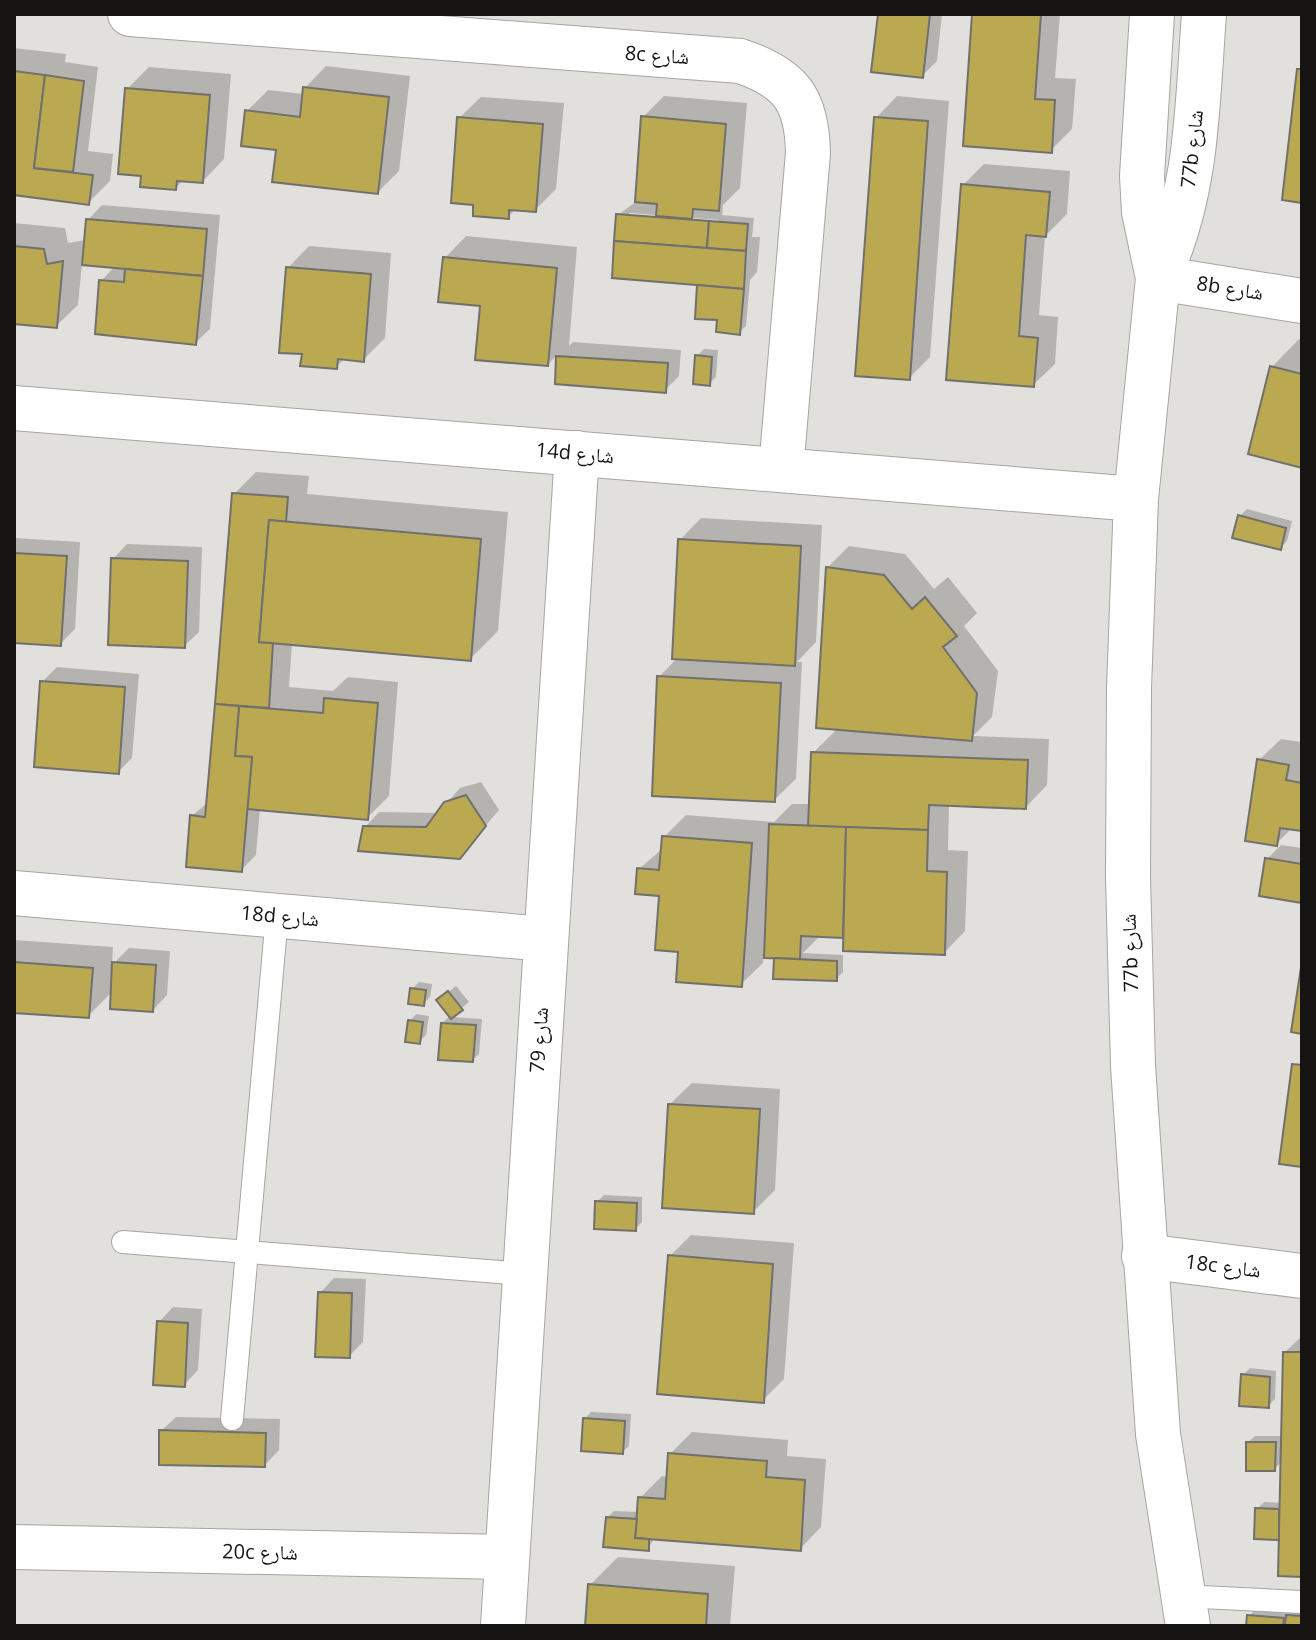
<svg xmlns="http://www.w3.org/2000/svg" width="1316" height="1640" viewBox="0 0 1316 1640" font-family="'Open Sans','Noto Naskh Arabic',sans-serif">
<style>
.shadow{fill:#0003;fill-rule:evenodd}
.building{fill:#bba952;stroke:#71706d;stroke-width:2}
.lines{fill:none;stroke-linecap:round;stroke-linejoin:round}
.service-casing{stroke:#a5a5a1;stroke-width:24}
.minor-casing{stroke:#a5a5a1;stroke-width:46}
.tertiary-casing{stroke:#a5a5a1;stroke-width:46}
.service{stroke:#fff;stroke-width:22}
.minor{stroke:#fff;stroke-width:44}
.tertiary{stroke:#fff;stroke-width:44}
.labels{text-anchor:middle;stroke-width:6;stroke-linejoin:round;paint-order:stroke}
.street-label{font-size:20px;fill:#151413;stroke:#fff}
</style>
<rect width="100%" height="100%" fill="#e1e0dd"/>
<g class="shadow">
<polygon points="880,14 942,14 937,61 922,76"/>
<polygon points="974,14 1060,14 1055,78 1076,79 1072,129 1051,150"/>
<polygon points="14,48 66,54 65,62 98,67 88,151 113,154 110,181 89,202 14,193"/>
<polygon points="326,66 410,76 399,171 378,192 247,111 268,90 304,94 305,88"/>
<polygon points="149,67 231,74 224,159 203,181 184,180 175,188 143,174 127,89"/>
<path d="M664 96 747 103 740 188 723 205 722 215 754 218 752 237H760L757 272 750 280 746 326 739 332 719 318 699 283 614 277 618 215 637 201 643 117ZM629 213 719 220V224L629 217Z"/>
<polygon points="897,96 949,101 930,357 909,378 876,118"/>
<polygon points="481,97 564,103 556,189 535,210 516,209 508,217 459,118"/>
<polygon points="984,164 1070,171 1067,214 1045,236 1039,315 1058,317 1055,364 1033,385 963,185"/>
<polygon points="102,205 220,215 210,329 195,343 101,281 115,266 82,263 78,305 56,326 14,322 14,223 65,228 68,243 86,240 88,220"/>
<polygon points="466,236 577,247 569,346 573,342 681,350 679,376 665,390 557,382 558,354 548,364 482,304 445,258"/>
<polygon points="309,246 391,253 385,338 363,360 345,358 336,367 304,353 288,268"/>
<polygon points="1299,339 1302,340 1302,466 1272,367"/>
<polygon points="704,349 718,350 716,377 709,384 697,356"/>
<polygon points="256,472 309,476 307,494 508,512 498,631 470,659 292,643 289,687 333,691 348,677 398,682 389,796 367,818 260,808 256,855 241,870 192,816 208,802 234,494"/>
<polygon points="1247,509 1292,521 1287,541 1280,548 1240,516"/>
<polygon points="701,518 822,525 816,642 797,662 802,662 796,779 774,800 659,677 678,657 680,540"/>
<polygon points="14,538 80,542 75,629 60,644 14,641"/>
<polygon points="127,544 202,547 199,632 184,646 113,559"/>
<polygon points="849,546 905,554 934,589 948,577 977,613 964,626 998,671 992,717 973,736 1049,739 1047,785 1026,807 949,804 948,850 968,851 965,931 944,953 821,935 803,953 843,955 843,972 836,979 776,956 763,956 763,963 741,984 681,951 661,894 639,869 663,848 664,837 686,815 774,822 792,804 811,804 813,753 838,728 827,568"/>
<polygon points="57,667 139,674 132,758 118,772 42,682"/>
<polygon points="1281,739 1302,742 1302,829 1292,828 1276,844 1259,760"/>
<polygon points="481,782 499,810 459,857 365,827 379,812 438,813 460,788"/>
<polygon points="1281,845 1302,848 1302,901 1267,859"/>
<polygon points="14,940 113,947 112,965 129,948 170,951 167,995 153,1010 112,992 88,1016 14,1011"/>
<polygon points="419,982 432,984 430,997 423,1004 412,989"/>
<polygon points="456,986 469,1002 451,1017 482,1019 479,1054 472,1060 442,1023 451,1015 446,994"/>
<polygon points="416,1014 429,1016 426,1035 419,1042 410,1021"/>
<polygon points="692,1083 780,1089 775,1190 753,1212 670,1104"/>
<polygon points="604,1195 642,1197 642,1222 635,1229 597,1202"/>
<polygon points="691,1235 794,1243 784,1379 763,1400 670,1256"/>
<polygon points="334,1278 366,1279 363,1342 349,1356 320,1293"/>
<polygon points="173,1307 202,1309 198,1370 184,1385 159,1322"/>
<polygon points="1302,1336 1302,1575 1281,1538 1257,1509 1264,1502 1282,1503 1283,1461 1274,1469 1248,1442 1255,1436 1283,1436 1285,1352"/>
<polygon points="1250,1368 1276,1371 1275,1399 1268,1406 1243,1375"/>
<polygon points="591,1412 631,1414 629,1446 622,1452 585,1419"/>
<polygon points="176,1417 280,1419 279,1450 265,1465 161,1431"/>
<polygon points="692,1432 788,1440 787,1456 826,1459 821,1527 800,1549 655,1538 648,1548 607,1518 614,1511 639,1512 640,1498 662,1476 668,1477 670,1454"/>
<polygon points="618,1557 735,1566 730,1626 587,1626 590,1585"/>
<polygon points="1256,1609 1302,1610 1302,1626 1248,1626 1249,1616"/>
</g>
<g class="building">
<polygon points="878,14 930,14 923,78 871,72"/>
<polygon points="972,14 1041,14 1035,99 1055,100 1052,153 963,146"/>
<polygon points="1297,69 1302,69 1302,203 1282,200"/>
<polygon points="14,71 45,75 34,168 93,175 89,205 14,195"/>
<polygon points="45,75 84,81 73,172 34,168"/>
<polygon points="303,87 389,97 378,194 272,182 276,150 241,146 245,110 300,117"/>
<polygon points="125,88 210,95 203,183 177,181 176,190 140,187 141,176 118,174"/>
<polygon points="641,116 726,124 719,211 693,209 692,219 656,216 657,204 635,202"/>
<polygon points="457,117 543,124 536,212 509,210 509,219 473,216 473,205 451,203"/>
<polygon points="874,117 928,121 910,380 855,376"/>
<polygon points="961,184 1050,192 1046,237 1026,235 1019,336 1038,338 1034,387 946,380"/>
<polygon points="616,214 709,221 707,248 614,241"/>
<polygon points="86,219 207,229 203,276 82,265"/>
<polygon points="709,221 748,224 746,251 707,248"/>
<polygon points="614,241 746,251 744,289 612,278"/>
<polygon points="14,246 44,249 47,264 63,261 57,328 14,324"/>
<polygon points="443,257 557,268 548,366 475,360 480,306 438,302"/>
<polygon points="286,267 371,274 364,362 338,359 337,369 300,366 302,354 279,353"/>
<polygon points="125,269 203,276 196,345 95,334 99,280 124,282"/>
<polygon points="697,285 744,289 740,335 716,332 717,320 695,319"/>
<polygon points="695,355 712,357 710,386 693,384"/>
<polygon points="556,356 668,363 666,393 555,384"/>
<polygon points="1270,366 1302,374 1302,468 1248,454"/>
<polygon points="232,493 288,497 286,522 269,520 259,642 273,643 269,708 215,704"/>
<polygon points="1238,515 1286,528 1281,550 1232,538"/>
<polygon points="269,520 481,539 471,661 259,642"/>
<polygon points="678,539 801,546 795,666 672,659"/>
<polygon points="14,553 67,556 61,646 14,643"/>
<polygon points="111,558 188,561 185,648 108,645"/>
<polygon points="826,567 884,575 912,609 925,597 957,636 943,647 977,693 972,741 816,728"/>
<polygon points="657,676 781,683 775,802 652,796"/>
<polygon points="40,681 125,687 119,774 34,767"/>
<polygon points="324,698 378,703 368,820 247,809 252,757 235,756 239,706 323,713"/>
<polygon points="215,704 239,706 235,756 252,757 242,872 186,867 190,815 205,817"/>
<polygon points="811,752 1028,760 1026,809 929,805 928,830 808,826"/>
<polygon points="1257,759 1289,765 1286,780 1302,783 1302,831 1280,828 1277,846 1245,841"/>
<polygon points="466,795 486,826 460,859 358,851 363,826 426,827 444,802"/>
<polygon points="769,824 846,827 843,938 801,936 800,959 764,958"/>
<polygon points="846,827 928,830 927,871 947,872 945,955 843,951"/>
<polygon points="662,836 752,843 742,987 676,982 678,952 655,950 659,896 635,894 637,868 659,870"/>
<polygon points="1265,858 1302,864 1302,903 1259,896"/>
<polygon points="774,958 837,961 837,981 773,979"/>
<polygon points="1302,961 1302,1034 1291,1032"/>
<polygon points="14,962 93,968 89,1018 14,1013"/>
<polygon points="112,962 156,965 153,1012 110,1009"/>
<polygon points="410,988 426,990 424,1006 408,1004"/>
<polygon points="448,991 463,1010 451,1019 436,1000"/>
<polygon points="408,1020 423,1022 420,1044 405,1042"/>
<polygon points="441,1023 476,1025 473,1062 438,1060"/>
<polygon points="1292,1064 1302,1065 1302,1167 1279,1164"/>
<polygon points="668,1104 760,1109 754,1214 662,1208"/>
<polygon points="595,1201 637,1203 636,1231 594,1229"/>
<polygon points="668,1255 773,1264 764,1403 657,1394"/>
<polygon points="318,1292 352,1293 350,1358 315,1357"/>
<polygon points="157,1321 188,1323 185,1387 153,1385"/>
<polygon points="1283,1352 1302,1352 1302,1577 1278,1576"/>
<polygon points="1241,1374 1270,1377 1269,1408 1239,1406"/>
<polygon points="583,1418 625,1421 623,1454 581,1451"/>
<polygon points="159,1430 266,1433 265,1467 159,1465"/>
<polygon points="1246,1442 1276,1442 1275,1471 1246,1471"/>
<polygon points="668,1453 767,1461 766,1477 805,1480 801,1551 635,1538 638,1497 665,1499"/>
<polygon points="1255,1508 1279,1509 1279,1540 1254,1539"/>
<polygon points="606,1517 637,1519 635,1538 649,1539 649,1551 603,1547"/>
<polygon points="588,1584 708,1594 706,1626 585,1626"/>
<polygon points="1247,1615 1284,1618 1283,1626 1246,1626"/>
<polygon points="1286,1615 1302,1616 1302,1626 1285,1626"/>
</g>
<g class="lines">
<defs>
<g id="service">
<polyline points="123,1242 524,1274"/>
<polyline points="232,1419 277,916"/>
<polyline points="1181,1596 1302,1602"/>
</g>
<g id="minor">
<path d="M130 14 740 61C791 78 807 100 808 153L781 470"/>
<polyline points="1158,278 1302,301"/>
<polyline points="14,408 1136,499"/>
<polyline points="14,893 546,939"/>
<polyline points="1144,1256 1302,1276"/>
<polyline points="14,1547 507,1557"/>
<polyline points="503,1626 577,453"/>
</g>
<g id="tertiary">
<polyline points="1152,14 1142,176 1144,212 1158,278 1136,499 1129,688 1128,877 1133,1066 1158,1434 1188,1626"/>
<path d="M1158 278C1198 193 1197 107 1204 14"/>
</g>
</defs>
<use href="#service" class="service-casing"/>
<use href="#minor" class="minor-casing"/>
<use href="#tertiary" class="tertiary-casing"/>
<use href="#service" class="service"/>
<use href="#minor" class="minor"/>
<use href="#tertiary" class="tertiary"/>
</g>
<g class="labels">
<g class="street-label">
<text transform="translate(657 55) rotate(4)" y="7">8c شارع</text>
<text transform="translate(1192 149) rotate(-84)" y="7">77b شارع</text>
<text transform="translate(1230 288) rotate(9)" y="7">8b شارع</text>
<text transform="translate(575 453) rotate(5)" y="7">14d شارع</text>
<text transform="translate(280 916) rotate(5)" y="7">18d شارع</text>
<text transform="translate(1130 953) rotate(-92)" y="7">77b شارع</text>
<text transform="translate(539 1040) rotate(-86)" y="7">شارع 79</text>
<text transform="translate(1223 1266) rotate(7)" y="7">18c شارع</text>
<text transform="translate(260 1552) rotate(1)" y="7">20c شارع</text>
</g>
</g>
<rect width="1316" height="1640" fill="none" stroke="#151413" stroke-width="32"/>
</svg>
